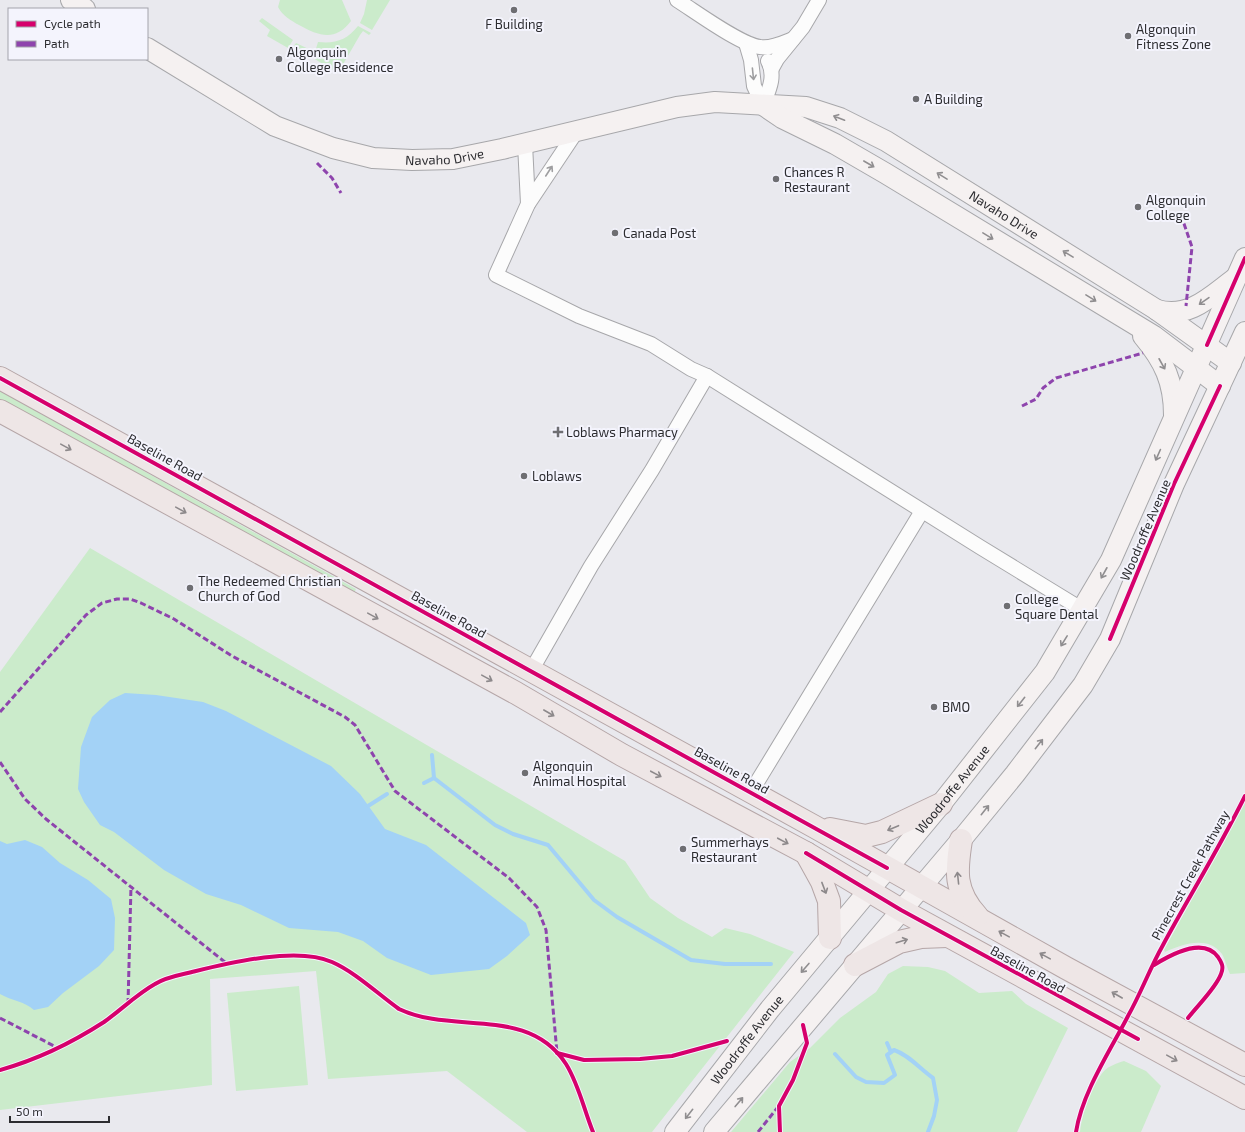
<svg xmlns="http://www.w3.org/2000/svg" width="1245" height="1132" viewBox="0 0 1245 1132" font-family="'Exo 2',sans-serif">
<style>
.green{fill:#cbebcb}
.water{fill:#a3d2f6}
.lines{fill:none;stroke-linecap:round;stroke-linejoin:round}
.stream{stroke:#a3d2f6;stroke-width:4}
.street-casing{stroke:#a7a7aa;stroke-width:16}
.secondary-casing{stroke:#a7a7aa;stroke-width:22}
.primary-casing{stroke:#b5a6a7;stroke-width:24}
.street{stroke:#fcfcfc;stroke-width:14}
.secondary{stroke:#f5f1f1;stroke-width:20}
.primary{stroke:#eee6e6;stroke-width:22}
.quiet{stroke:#8e44ad;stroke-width:3;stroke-dasharray:6 3;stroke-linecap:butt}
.cycleway-casing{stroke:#f4f4fd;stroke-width:6}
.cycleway{stroke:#d6006c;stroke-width:4}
.oneway{stroke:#9e9ea0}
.oneway2{stroke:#908e90}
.oneway3{stroke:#8d898b}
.poi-dot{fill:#6e6e72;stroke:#f4f4fd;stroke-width:1.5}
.labels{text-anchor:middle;stroke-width:4;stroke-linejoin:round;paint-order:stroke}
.poi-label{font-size:13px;fill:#2c2c30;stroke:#f4f4fd;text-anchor:start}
.street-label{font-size:13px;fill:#2c2c30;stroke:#f4f4fd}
</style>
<rect width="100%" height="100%" fill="#e9e9ee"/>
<g class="green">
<path d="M280 0H342L351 21C335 42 319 36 299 25 290 20 283 16 278 7Z"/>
<polygon points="367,0 390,0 372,30 360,23 364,14"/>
<polygon points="262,18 293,40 288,48 267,36 270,30 259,21"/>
<path d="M358 26 371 33 369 35 363 31 360 35 338 73 303 52 300 57 290 51 296 43 315 52 318 42C335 44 347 40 358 26Z"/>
<polygon points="0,391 356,589 354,593 0,400"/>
<polygon points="90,548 625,861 650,898 678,918 712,937 725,928 750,934 794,952 652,1132 527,1132 447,1071 328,1079 316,971 210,979 212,1085 0,1110 0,672"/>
<path d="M1245 802V973L1230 974C1227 968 1225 959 1222 954 1208 935 1182 944 1165 952L1164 950Z"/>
<polygon points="903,966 928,967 945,971 979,993 1012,991 1026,1004 1068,1028 1017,1132 731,1132 790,1062 810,1048 840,1018 876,992 888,974"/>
<polygon points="299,986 308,1085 236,1091 227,993"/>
<path d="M1124 1061 1146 1071 1161 1086 1141 1132H1080C1081 1116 1093 1083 1104 1071 1109 1066 1117 1063 1124 1061Z"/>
</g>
<g class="water">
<polygon points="125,693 156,695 203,702 226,711 331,766 360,794 385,829 426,845 526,923 530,935 507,956 489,969 431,975 387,958 363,941 338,932 289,928 241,905 206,894 164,870 114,832 100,825 84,802 78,789 81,747 92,717 110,700"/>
<path d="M25 840 42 847 60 863 88 880 111 899 115 918 114 950 99 966 63 993 48 1007 34 1010C24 1001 12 1001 0 994V841L7 844Z"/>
</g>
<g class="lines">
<g class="stream">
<polyline points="432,755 434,778 495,825 513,834 548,845 594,900 617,917 691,960 725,964 771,964"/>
<polyline points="424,783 434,778"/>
<polyline points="368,806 387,794"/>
<polyline points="887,1043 891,1052"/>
<path d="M835 1054 856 1077 866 1082 884 1083 895 1075 887 1055 894 1050C909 1055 920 1069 933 1078L937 1100 934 1116 928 1132"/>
</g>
<defs>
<g id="street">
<path d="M677 0C696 12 741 45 760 47 771 49 783 43 793 39"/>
<polyline points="746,43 751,60 754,86 763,105"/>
<polyline points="772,68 777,59 803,27 819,0"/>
<path d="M763 105C769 90 776 76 768 61"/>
<polyline points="576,132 528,204 496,275 579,316 651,344 691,369 707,376 980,547 1083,610"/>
<polyline points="525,144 528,204"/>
<polyline points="531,671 591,566 652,470 707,376"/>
<polyline points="751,792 922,511"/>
</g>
<g id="secondary">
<polyline points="71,0 85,9"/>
<path id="s1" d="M147 48 275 126 333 148 373 158 412 160 453 159 502 149 677 107 715 102 806 107 840 118 886 141 1157 310 1231 363"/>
<polyline points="763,105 782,118 835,144 885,173 1154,336 1220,386"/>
<path d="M1157 310C1189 319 1210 297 1234 279"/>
<path d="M1143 336C1164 361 1174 382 1174 415"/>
<path id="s2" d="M675 1132 770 1009 941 804 1045 672 1111 560 1245 258"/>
<polyline points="714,1132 961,840 1015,774 1083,685 1110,639 1174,484 1245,332"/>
</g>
<g id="primary">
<polyline points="0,378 815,827 1066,968 1245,1065"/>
<polyline points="0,411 516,693 622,755 806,853 901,910 1245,1098"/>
<polyline points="830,829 866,836 882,832 941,804"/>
<path d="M961 840C956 871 954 891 977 916"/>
<polyline points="806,853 822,882 829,901 830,938"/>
<polyline points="855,965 899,942 921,937 947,936"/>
</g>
</defs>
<use href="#street" class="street-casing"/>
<use href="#secondary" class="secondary-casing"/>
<use href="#primary" class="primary-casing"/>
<use href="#street" class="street"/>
<use href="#secondary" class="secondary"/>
<use href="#primary" class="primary"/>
<g class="quiet">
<polyline points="317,163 332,178 341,193"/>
<polyline points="1181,215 1192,247 1186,306"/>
<polyline points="1022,406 1036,399 1043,388 1056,378 1143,353"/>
<polyline points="0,712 86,615 102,603 117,599 130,599 141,603 174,619 232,656 345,717 355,725 395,791 509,878 537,907 546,930 557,1053"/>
<polyline points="0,762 25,799 46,819 226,963"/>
<polyline points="128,1004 131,886"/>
<polyline points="0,1018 56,1047"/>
<polyline points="758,1132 778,1107"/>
</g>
<defs>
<g id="cycleway">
<polyline points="1207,345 1245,258"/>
<polyline points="0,378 887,868"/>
<polyline points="1110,639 1174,484 1220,386"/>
<polyline points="806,853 901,910 1138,1039"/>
<path d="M1154 965C1170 955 1203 936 1218 957 1222 963 1224 967 1221 974 1216 988 1197 1006 1188 1018"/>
<polyline points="557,1053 584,1060 640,1059 672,1056 727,1041"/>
<path d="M0 1070C36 1060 73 1042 104 1022 121 1010 137 994 155 984 166 977 180 975 192 972 229 963 297 946 332 962 355 972 378 994 399 1009 453 1035 528 1005 566 1064 579 1085 584 1110 593 1132"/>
<polyline points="780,1132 779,1106 793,1080 807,1043 803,1025"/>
<path d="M1076 1132C1082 1093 1110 1051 1128 1016 1141 993 1150 968 1163 945 1190 895 1220 847 1245 796"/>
</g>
</defs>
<use href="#cycleway" class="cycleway-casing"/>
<use href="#cycleway" class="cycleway"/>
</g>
<defs><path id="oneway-shaft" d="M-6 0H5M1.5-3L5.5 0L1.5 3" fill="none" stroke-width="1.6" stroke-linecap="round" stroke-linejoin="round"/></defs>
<g class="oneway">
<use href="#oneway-shaft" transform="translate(753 74) rotate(84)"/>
<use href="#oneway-shaft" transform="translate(549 171) rotate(-57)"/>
</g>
<g class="oneway2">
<use href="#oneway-shaft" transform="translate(839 118) rotate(-159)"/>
<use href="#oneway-shaft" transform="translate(869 164) rotate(30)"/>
<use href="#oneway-shaft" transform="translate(942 176) rotate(-148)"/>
<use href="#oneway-shaft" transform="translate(988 236) rotate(31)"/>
<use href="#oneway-shaft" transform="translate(1068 254) rotate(-148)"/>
<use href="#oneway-shaft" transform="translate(1091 298) rotate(32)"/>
<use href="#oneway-shaft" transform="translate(1204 301) rotate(145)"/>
<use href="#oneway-shaft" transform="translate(1162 364) rotate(61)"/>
<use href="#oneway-shaft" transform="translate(1158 455) rotate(114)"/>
<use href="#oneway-shaft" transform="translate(1104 573) rotate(119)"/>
<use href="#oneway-shaft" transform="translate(1064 641) rotate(122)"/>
<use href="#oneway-shaft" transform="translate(1021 702) rotate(128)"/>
<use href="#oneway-shaft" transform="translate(1039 744) rotate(-52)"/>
<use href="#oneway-shaft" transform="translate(985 810) rotate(-51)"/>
<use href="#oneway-shaft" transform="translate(805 968) rotate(131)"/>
<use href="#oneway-shaft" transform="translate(739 1102) rotate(-50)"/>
<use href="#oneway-shaft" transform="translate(689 1114) rotate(128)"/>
</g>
<g class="oneway3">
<use href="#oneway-shaft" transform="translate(66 447) rotate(29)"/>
<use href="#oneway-shaft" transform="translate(181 510) rotate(29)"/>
<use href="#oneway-shaft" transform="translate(373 616) rotate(29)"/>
<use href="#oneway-shaft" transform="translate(487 678) rotate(29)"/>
<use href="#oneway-shaft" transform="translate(549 713) rotate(30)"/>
<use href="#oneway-shaft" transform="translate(656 774) rotate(28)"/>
<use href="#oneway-shaft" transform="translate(893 828) rotate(157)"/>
<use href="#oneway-shaft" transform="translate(783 841) rotate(28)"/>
<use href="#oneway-shaft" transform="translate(958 878) rotate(-96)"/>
<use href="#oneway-shaft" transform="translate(824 888) rotate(69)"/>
<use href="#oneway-shaft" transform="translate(1004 934) rotate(-151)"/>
<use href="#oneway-shaft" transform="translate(902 941) rotate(-17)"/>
<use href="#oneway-shaft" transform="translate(1045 956) rotate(-151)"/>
<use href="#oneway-shaft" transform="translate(1117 995) rotate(-150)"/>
<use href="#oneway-shaft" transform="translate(1172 1058) rotate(29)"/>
</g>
<g class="poi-dot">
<circle cx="514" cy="10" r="4"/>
<circle cx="1128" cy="36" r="4"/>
<circle cx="279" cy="59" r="4"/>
<circle cx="916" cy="99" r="4"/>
<circle cx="776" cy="179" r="4"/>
<circle cx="1138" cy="207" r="4"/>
<circle cx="615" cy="233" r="4"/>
<path d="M556 426h4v4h4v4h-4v4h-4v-4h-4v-4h4z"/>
<circle cx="524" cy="476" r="4"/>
<circle cx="190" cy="588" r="4"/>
<circle cx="1007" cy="606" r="4"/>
<circle cx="934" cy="707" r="4"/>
<circle cx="525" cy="773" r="4"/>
<circle cx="683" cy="849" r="4"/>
</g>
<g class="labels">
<g class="poi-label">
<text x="514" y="29" text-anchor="middle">F Building</text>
<text x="1136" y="34">Algonquin<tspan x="1136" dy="15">Fitness Zone</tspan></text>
<text x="287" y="57">Algonquin<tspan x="287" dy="15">College Residence</tspan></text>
<text x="924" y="104">A Building</text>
<text x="784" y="177">Chances R<tspan x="784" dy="15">Restaurant</tspan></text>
<text x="1146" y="205">Algonquin<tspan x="1146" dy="15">College</tspan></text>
<text x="623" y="238">Canada Post</text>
<text x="566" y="437">Loblaws Pharmacy</text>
<text x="532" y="481">Loblaws</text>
<text x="198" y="586">The Redeemed Christian<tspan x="198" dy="15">Church of God</tspan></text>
<text x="1015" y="604">College<tspan x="1015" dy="15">Square Dental</tspan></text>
<text x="942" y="712">BMO</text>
<text x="533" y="771">Algonquin<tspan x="533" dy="15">Animal Hospital</tspan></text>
<text x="691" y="847">Summerhays<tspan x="691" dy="15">Restaurant</tspan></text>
</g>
<g class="street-label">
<text dy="5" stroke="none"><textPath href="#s1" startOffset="325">Navaho Drive</textPath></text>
<text dy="5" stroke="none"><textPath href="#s1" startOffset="919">Navaho Drive</textPath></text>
<text transform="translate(165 457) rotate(29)" y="5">Baseline Road</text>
<text transform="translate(1145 530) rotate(-67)" y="5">Woodroffe Avenue</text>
<text transform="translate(449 614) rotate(29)" y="5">Baseline Road</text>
<text transform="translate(732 770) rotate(29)" y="5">Baseline Road</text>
<text dy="5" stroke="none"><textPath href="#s2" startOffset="441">Woodroffe Avenue</textPath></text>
<text transform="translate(1190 875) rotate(-61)" y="5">Pinecrest Creek Pathway</text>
<text transform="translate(1028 969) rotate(29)" y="5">Baseline Road</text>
<text dy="5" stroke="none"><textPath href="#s2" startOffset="117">Woodroffe Avenue</textPath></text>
</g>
</g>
<rect x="8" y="8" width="140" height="52" fill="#f4f4fd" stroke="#a4a4ab"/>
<rect x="16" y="21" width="20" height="6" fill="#d6006c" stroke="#a4a4ab"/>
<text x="44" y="28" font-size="12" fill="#2c2c30">Cycle path</text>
<rect x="16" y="41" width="20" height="6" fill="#8e44ad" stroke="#a4a4ab"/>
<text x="44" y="48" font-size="12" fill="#2c2c30">Path</text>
<path d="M10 1116v6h99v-6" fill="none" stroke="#2c2c30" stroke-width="2"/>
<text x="16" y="1116" font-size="12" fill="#2c2c30" stroke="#f4f4fd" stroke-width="3" paint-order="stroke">50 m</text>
</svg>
